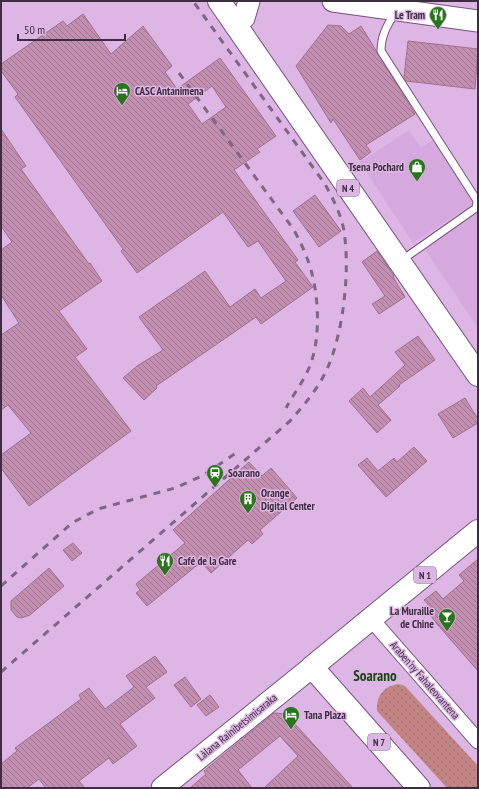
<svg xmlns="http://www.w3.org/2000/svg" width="479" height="789" viewBox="0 0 479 789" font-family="'PT Sans Narrow',sans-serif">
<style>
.built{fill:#d5a9dd}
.garden{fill:url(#garden-dots)}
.building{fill:url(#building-back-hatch);stroke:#a06e8e;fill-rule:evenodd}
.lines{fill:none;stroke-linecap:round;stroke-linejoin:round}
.lane-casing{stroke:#76537c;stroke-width:9}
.street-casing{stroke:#76537c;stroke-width:17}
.secondary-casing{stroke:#76537c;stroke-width:23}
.primary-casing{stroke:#76537c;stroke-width:24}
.lane{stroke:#fff;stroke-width:7}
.street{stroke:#fff;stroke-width:15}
.secondary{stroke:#fff;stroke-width:21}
.primary{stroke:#fff;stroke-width:22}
.rail{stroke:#7f6583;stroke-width:3;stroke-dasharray:7 7;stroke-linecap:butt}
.labels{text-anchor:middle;stroke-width:3;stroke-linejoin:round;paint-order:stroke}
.shield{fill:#deb6e5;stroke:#6d5671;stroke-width:1}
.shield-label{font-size:10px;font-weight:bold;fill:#3c2d3f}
.poi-label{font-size:11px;font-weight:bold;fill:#3c2d3f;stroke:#deb6e5;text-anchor:start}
.street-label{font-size:11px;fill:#3c2d3f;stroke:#deb6e5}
.district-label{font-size:15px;font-weight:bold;fill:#184810;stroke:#deb6e5}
</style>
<defs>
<pattern id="garden-dots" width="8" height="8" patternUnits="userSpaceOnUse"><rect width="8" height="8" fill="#c28583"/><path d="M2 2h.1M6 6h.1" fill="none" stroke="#9f6d6d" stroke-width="1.8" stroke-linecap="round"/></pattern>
<pattern id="building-back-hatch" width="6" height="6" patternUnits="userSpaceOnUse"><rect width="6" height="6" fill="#c38fb0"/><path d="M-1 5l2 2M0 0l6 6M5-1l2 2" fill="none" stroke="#a07591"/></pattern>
</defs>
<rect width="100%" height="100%" fill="#deb6e5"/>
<g class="built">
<polygon points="409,130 421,148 433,140 475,203 413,243 360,162"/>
<polygon points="478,213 478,328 424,248"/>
</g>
<path class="garden" d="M399 684 405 686 478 766V788H447L377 711C376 695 384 686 399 684Z"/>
<g class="building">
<path d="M83 14 111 54 143 26 172 66 165 72 177 89 220 58 276 136 257 149 260 152 234 170 298 260 295 262 313 287 261 324 256 317 156 386 157 388 144 400 123 378 137 366 163 350 139 317 205 271 230 307 255 289 261 298 286 281 258 241 248 247 223 212 137 273 121 251 123 249 15 97 18 94 1 71V64L63 21 67 26ZM212 86 226 107 202 124 188 104Z"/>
<polygon points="328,25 341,26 349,34 361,26 415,114 366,145 371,152 360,160 333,119 331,123 296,66"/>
<polygon points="408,41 478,49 475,89 406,81 404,77"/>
<polygon points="1,129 26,166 21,169 89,264 90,263 102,281 59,311 87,349 75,357 131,431 29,506 1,468 1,455 31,433 8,405 1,410 1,335 19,323 1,295 1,250 12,242 1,226"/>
<polygon points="315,195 341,231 319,247 293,211"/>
<polygon points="377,251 394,276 393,277 405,297 379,314 372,304 385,296 362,262"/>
<polygon points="418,336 435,360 399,385 400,386 378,405 391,420 377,433 349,401 363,388 370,397 405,365 395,352"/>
<polygon points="465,398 478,419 478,423 453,438 438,414"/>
<polygon points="414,447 427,461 386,497 358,465 367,458 378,471 394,458 397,462"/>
<polygon points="249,462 262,476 271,468 297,498 260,530 263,534 252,544 248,540 211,573 201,562 147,606 136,593 140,590 136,584 185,543 173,530"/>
<polygon points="73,543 82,553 72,561 63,550"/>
<polygon points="478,559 478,671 437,624 428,612 432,609 424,600 436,591 443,599 464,581 459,575"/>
<polygon points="49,568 64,586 30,615 21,618 17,617 11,610 11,601"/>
<polygon points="155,656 167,672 146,687 155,698 120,724 137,746 113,764 109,758 79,781 85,788 46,788 39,779 27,788 1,788 1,764 17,751 15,748 81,699 79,695 89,688 105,709 134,687 126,676"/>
<polygon points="185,677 201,699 191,707 174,685"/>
<polygon points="210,695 219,707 206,716 197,705"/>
<polygon points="274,713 286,714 353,788 264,788 298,756 280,736 238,770 252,788 190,788 206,774 204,771"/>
</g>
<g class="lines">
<defs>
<g id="lane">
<path d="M395 13C387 25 381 36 381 51L478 202"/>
<polyline points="409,255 476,208 477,202"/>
</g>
<polyline id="street" points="371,619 478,741"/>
<g id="secondary">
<polyline points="333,1 478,21"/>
<polyline points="235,25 244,18 249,1"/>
<polyline points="162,788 312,667"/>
</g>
<g id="primary">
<polyline points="219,1 478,375"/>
<polyline points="419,788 312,667 478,531"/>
</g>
</defs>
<use href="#lane" class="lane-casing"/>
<use href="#street" class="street-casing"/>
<use href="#secondary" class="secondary-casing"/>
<use href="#primary" class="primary-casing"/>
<use href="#lane" class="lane"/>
<use href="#street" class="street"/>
<use href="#secondary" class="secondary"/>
<use href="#primary" class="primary"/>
<g class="rail">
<path d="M179 73 294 230C299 240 304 249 307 258 319 288 322 338 309 368 303 382 293 395 286 408"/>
<polyline points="1,586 72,523 98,509 175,488 202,476 239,451"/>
<path d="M1 672 290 421C304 405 318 389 327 369 344 332 351 265 343 226 339 210 332 197 325 184L193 1"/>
</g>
</g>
<defs>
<symbol id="restaurant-pin" viewBox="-11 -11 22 30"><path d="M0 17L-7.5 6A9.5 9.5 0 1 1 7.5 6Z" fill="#28751c" stroke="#deb6e5"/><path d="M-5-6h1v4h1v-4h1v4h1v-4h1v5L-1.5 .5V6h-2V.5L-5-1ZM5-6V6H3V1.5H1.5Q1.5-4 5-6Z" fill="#fff"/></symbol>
<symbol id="hotel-pin" viewBox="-11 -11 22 30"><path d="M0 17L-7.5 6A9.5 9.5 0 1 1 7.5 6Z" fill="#28751c" stroke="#deb6e5"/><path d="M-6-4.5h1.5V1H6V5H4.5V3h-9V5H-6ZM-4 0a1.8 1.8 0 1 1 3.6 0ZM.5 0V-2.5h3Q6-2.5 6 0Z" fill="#fff"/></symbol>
<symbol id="shop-pin" viewBox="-11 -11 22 30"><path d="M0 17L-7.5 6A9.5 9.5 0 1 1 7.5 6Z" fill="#28751c" stroke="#deb6e5"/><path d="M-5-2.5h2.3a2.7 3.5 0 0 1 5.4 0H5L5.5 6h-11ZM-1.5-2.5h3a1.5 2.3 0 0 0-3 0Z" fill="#fff"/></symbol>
<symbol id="station-pin" viewBox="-11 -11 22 30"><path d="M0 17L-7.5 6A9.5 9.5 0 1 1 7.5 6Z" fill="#28751c" stroke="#deb6e5"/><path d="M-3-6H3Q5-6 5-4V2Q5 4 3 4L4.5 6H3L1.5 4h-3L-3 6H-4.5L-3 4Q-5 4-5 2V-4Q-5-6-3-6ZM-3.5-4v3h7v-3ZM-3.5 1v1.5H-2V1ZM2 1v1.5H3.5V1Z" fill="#fff"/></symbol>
<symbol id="building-pin" viewBox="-11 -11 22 30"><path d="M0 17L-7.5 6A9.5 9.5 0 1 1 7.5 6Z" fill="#28751c" stroke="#deb6e5"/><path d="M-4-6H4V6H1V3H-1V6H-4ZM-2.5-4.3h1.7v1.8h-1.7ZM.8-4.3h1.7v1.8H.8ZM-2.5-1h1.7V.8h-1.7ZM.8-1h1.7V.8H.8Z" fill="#fff"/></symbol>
<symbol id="bar-pin" viewBox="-11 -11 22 30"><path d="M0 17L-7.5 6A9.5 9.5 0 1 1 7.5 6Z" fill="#28751c" stroke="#deb6e5"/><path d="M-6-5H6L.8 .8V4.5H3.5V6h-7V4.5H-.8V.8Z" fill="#fff"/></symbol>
</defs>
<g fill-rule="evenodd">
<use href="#restaurant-pin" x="428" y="5" width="20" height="27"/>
<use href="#hotel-pin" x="112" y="81" width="20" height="27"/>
<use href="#shop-pin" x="407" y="157" width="20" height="27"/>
<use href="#station-pin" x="205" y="463" width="20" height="27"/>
<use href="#building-pin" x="238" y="489" width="20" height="27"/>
<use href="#restaurant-pin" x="155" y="551" width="20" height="27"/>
<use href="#bar-pin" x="437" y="607" width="20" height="27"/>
<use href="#hotel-pin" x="281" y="705" width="20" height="27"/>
</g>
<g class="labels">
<g class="shield">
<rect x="337" y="180" width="22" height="16" rx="3"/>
<rect x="414" y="567" width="22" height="16" rx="3"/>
<rect x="368" y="734" width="22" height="16" rx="3"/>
</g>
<g class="shield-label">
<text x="348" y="192">N 4</text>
<text x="425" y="579">N 1</text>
<text x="379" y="746">N 7</text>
</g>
<g class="poi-label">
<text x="425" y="19" text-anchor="end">Le Tram</text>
<text x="135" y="95">CASC Antanimena</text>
<text x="404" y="171" text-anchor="end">Tsena Pochard</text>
<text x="228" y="477">Soarano</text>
<text x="261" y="497">Orange<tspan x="261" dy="13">Digital Center</tspan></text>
<text x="178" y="565">Café de la Gare</text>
<text x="434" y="615" text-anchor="end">La Muraille<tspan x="434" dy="13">de Chine</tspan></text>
<text x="304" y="719">Tana Plaza</text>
</g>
<g class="street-label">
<text transform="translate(425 680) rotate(49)" y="4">Araben'ny Fahaleovantena</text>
<text transform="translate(237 727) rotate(-39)" y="4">Làlana Rainibetsimisaraka</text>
</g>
<g class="district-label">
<text x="375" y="681">Soarano</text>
</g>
</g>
<rect width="479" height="789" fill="none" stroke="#3c2d3f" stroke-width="4"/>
<path d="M18 34v6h107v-6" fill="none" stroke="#3c2d3f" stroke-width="2"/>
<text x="24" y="34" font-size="12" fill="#3c2d3f" stroke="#deb6e5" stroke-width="3" paint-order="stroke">50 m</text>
</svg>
